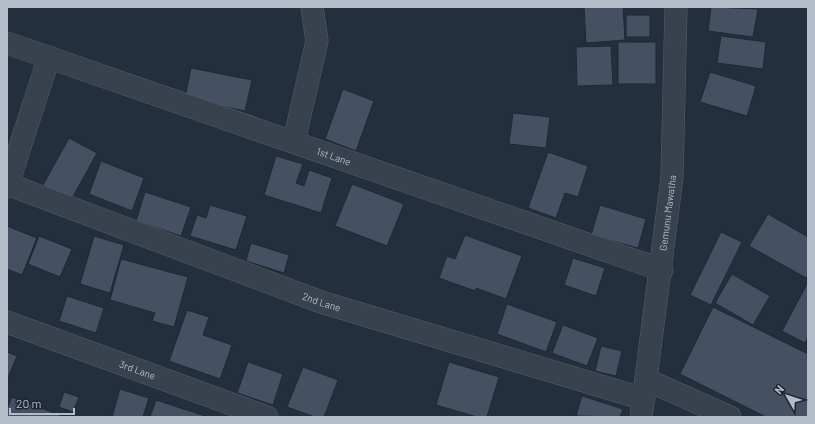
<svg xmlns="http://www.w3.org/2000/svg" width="815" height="424" viewBox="0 0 815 424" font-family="Barlow,sans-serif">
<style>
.building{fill:#455162;stroke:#1f2835}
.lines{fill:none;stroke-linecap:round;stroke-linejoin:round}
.minor-casing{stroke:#565f6c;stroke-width:23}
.minor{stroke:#38414e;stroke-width:22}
.labels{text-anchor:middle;stroke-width:3;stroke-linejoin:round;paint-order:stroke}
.street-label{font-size:10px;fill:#b4bcc9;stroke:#1d2633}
</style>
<rect width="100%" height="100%" fill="#242f3e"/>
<g class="building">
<polygon points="584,7 623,7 625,40 586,43"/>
<polygon points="711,7 758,9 753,37 708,31"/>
<rect x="626" y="15" width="24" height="22"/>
<polygon points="721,36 766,42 763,69 717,63"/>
<rect x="618" y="42" width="38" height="42"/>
<polygon points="611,46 613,85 577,86 576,47"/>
<polygon points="191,68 252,80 245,111 185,98"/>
<polygon points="710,72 756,86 747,116 700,102"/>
<polygon points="343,89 374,101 356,151 325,139"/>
<polygon points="513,113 550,117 546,148 509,144"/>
<polygon points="69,138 97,153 71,200 43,185"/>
<polygon points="548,152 588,166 578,197 565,193 556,218 528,208"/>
<polygon points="276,156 303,164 296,183 304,186 309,170 332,178 321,213 264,195"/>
<polygon points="101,161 144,178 132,211 89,194"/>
<polygon points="352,184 404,204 387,246 335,226"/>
<polygon points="145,192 191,207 181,236 136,221"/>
<polygon points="210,205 247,216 236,250 190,236 197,215 206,218"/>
<polygon points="600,205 646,219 638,248 591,235"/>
<polygon points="768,214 808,237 808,275 806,278 749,246"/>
<polygon points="7,226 37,238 22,275 7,269"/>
<polygon points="721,232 742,242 711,305 690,295"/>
<polygon points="465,235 522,256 506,299 476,288 475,291 439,278 447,256 455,259"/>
<polygon points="39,236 72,249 60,277 28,264"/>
<polygon points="94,236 124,245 110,293 80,284"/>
<polygon points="251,243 289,255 284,273 246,261"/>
<polygon points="573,258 605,268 596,296 564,285"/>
<polygon points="121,259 188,277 174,327 152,321 155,313 110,300"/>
<polygon points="732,274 770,296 753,325 715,303"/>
<polygon points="808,282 808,337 805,343 782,331"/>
<polygon points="67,296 104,308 96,333 59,321"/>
<polygon points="507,304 557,322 546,352 497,334"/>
<polygon points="713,307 808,354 808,417 766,417 680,374"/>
<polygon points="187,310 209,317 203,335 232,345 220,379 169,361"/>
<polygon points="563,325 598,338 587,366 552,353"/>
<polygon points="601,346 622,351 616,376 595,371"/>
<polygon points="7,352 17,356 7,380"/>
<polygon points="248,362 283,374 273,405 237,393"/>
<polygon points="449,362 499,377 487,417 477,417 436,405"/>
<polygon points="303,367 338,380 324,417 315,417 287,407"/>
<polygon points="120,389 149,398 143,417 112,417"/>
<polygon points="64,392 79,397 73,412 59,407"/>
<polygon points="582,396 623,409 620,417 576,416"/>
<polygon points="12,397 62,416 62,417 7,417 7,409"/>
<polygon points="156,400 208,417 150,417"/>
</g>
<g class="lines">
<defs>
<g id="minor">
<path id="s1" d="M7 43 662 270"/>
<polyline points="294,141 317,41 312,7"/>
<path id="s2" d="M7 184 321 302 644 399"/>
<polyline points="7,187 49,57"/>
<path id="s3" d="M7 322 267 417"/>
<polyline points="647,380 730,417"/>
<path id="s4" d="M641 417 672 177 676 7"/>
</g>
</defs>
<use href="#minor" class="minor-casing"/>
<use href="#minor" class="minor"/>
</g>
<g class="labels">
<g class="street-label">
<text dy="4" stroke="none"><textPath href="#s1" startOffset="346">1st Lane</textPath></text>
<text dy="4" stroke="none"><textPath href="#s4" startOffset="206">Gemunu Mawatha</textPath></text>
<text dy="4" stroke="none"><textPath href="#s2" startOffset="336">2nd Lane</textPath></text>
<text dy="4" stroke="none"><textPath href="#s3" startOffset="139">3rd Lane</textPath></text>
</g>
</g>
<rect width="815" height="424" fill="none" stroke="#b4bcc9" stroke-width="16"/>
<g transform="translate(787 396) rotate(309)" stroke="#1d2633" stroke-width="3" paint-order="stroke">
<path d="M0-3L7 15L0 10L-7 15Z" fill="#b4bcc9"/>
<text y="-6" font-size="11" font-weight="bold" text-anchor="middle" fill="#b4bcc9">N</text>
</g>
<path d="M10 408v6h64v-6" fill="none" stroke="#b4bcc9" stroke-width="2"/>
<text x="16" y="408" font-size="12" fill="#b4bcc9" stroke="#1d2633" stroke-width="3" paint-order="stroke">20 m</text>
</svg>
